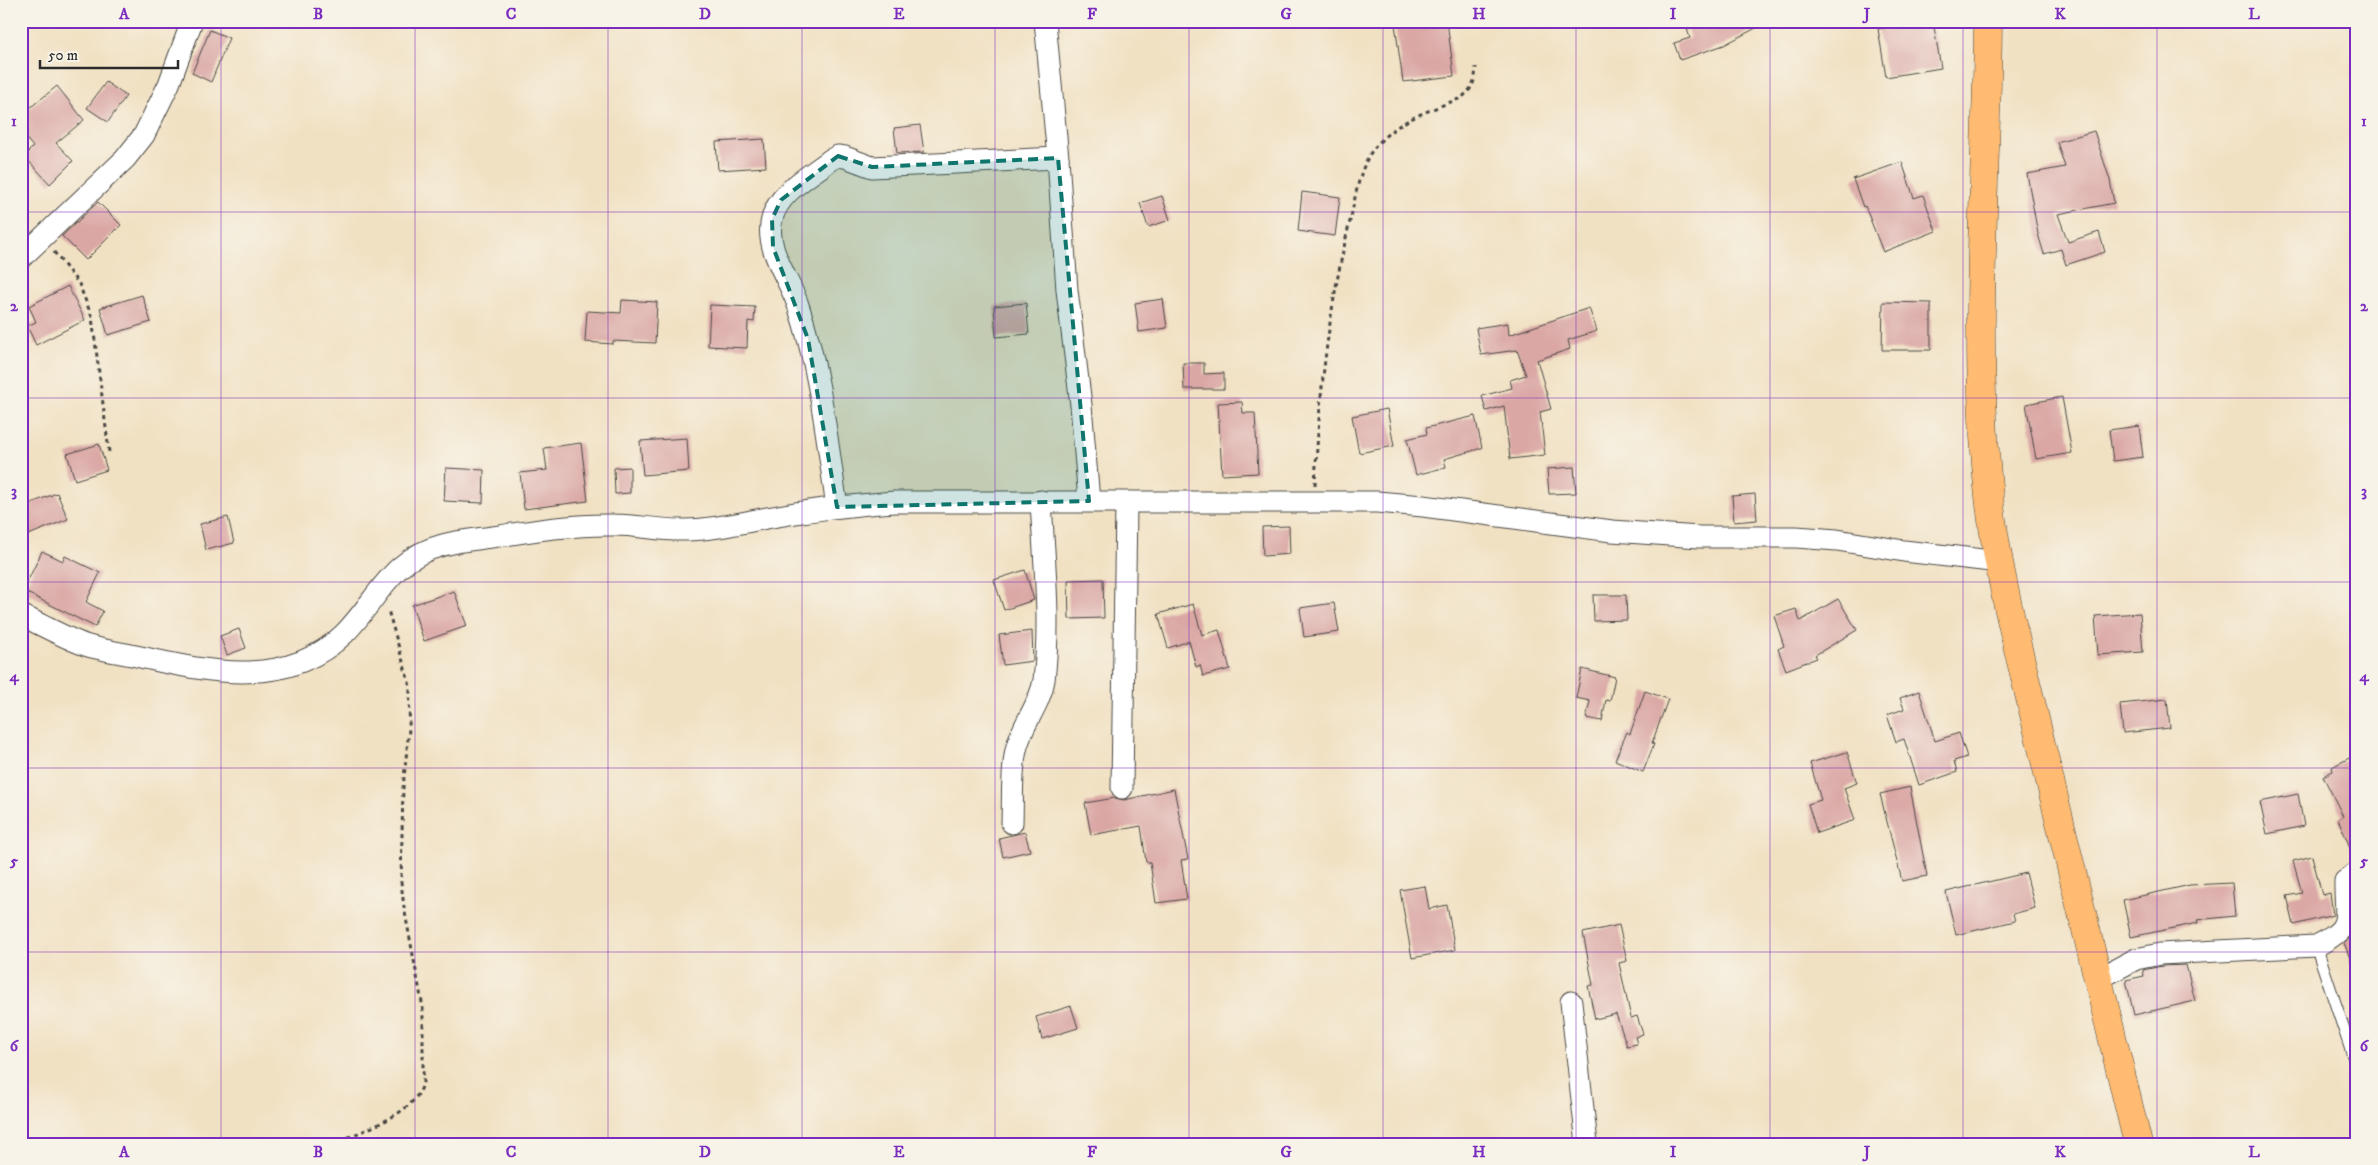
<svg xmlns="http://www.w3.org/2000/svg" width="2378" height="1165" viewBox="0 0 2378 1165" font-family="'IM FELL DW Pica',serif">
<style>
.building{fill:#daa7a5}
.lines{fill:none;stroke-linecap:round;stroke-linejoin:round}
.service-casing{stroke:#494642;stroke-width:13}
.minor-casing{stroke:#494642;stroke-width:23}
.primary-casing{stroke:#494642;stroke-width:29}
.path{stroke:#494642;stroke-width:3;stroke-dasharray:4 4;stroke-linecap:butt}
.service{stroke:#fff;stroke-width:11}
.minor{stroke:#fff;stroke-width:21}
.primary{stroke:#febb71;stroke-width:28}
.marked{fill:#0f766e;fill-opacity:0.2;stroke:#0f766e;stroke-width:4;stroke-dasharray:10 6;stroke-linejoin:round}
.grid{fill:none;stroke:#7b2cbf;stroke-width:1;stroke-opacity:0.55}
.neatline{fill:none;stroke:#7b2cbf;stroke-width:2}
.grid-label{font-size:16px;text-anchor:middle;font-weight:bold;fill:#7b2cbf}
</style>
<rect width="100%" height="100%" fill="#f7f3e8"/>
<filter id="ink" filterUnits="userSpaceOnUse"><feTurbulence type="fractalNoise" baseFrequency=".02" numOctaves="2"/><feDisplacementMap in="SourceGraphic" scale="10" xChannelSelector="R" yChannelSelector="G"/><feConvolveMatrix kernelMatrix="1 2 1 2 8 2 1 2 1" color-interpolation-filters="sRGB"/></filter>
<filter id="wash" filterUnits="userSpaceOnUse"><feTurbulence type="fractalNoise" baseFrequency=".0096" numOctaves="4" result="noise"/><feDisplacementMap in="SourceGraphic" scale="20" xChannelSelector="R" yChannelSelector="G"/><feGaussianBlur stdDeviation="1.12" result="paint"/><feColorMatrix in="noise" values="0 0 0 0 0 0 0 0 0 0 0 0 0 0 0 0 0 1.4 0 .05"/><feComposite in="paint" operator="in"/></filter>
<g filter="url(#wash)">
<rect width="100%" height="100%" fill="#f1e1c3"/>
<g id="blocks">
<g class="building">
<polygon points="1420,21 1447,21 1454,76 1403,82 1395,24"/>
<polygon points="1710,21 1769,21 1724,45 1680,60 1674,43 1690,38 1687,29"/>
<polygon points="1894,21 1933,21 1941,68 1886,77 1878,29 1894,26"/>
<polygon points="210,30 229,38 211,82 192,73"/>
<polygon points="106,82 126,96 108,122 87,108"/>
<polygon points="57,86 84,120 56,143 73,161 50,184 24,156 33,147 21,132 21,115"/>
<polygon points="920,125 924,152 897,153 894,128"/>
<polygon points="2094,131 2110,180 2114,203 2058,214 2068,242 2099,232 2105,252 2066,265 2061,249 2044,254 2038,234 2027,174 2065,167 2057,142"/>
<polygon points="764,139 766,167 718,170 716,142"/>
<polygon points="1902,162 1914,198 1923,195 1936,231 1883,252 1865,206 1863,207 1853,179"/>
<polygon points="1302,192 1340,197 1335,236 1298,231"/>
<polygon points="1162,196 1170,220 1148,227 1140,203"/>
<polygon points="98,202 121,225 86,260 62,236"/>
<polygon points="68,286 85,320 36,345 27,326 36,322 29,306"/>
<polygon points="142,295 151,322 108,335 100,308"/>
<polygon points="1163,299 1167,328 1139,332 1135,303"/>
<polygon points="622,300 657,302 655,343 613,341 613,344 585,342 587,311 621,313"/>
<polygon points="1883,302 1931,303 1931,350 1882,350"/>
<polygon points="1026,303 1029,334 996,337 994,306"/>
<polygon points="710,305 755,307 754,322 748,321 747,348 708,346"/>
<polygon points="1589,308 1597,331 1568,340 1570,349 1537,360 1551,409 1540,412 1545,455 1510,459 1504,406 1486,411 1482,396 1512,388 1510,380 1526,375 1517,350 1481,355 1476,328 1508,323 1509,335"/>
<polygon points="1183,363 1204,363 1204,374 1224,373 1224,389 1184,389"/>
<polygon points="2062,397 2072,453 2036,459 2026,404"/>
<polygon points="1242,402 1243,413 1255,413 1258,473 1222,475 1218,403"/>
<polygon points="1387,409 1394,446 1359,453 1352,416"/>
<polygon points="1475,416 1482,448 1444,459 1446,467 1416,475 1407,439 1427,434 1426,428"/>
<polygon points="2139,426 2143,457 2113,461 2109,430"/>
<polygon points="687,438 689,471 643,475 640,441"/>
<polygon points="581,443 588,501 524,509 520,473 547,470 544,448"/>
<polygon points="99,444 107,470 75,480 67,454"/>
<polygon points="630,467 630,493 615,494 614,468"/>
<polygon points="1574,467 1576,493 1549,494 1547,469"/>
<polygon points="446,468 484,470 483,503 444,501"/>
<polygon points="57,493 68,519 21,538 21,507"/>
<polygon points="1755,494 1757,520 1734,522 1732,496"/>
<polygon points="228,517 234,543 206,550 200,524"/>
<polygon points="1289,526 1290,554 1263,556 1262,527"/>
<polygon points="42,551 63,561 65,556 100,573 86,602 103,611 95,627 23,591"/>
<polygon points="1025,570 1034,600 1004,610 994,580"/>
<polygon points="1103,579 1104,618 1069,619 1068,580"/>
<polygon points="454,591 467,626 424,641 412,605"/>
<polygon points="1593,595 1626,595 1627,620 1594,621"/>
<polygon points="1838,599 1857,630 1815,655 1817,658 1786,670 1778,649 1784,646 1774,616 1796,609 1800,621"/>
<polygon points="1334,603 1339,632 1304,637 1300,608"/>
<polygon points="1193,604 1202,635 1219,630 1230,669 1203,676 1200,665 1196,667 1189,641 1168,648 1158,614"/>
<polygon points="2140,613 2143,652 2098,655 2095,616"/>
<polygon points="239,629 246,648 227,655 220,636"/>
<polygon points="1032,631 1033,661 1003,665 999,635"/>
<polygon points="1582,669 1615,677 1610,701 1606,700 1602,721 1586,718 1590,701 1576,698"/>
<polygon points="1645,691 1668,699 1652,743 1654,744 1643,772 1615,760 1627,732 1630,734"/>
<polygon points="1919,691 1935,741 1959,733 1967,757 1954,761 1957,772 1919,785 1904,739 1896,742 1887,715 1904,709 1900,698"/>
<polygon points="2167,699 2170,728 2123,733 2120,704"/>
<polygon points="1847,752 1857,783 1844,788 1855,820 1817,833 1808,804 1821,800 1810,763"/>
<polygon points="2357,754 2357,861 2356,861 2338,819 2343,816 2323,776 2333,771 2332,767"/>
<polygon points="1910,787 1927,876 1902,881 1880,794"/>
<polygon points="1174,789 1188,859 1181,860 1187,899 1156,903 1150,862 1146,862 1141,826 1091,835 1085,803 1115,798 1124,800"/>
<polygon points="2298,794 2304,826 2267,834 2260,802"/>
<polygon points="1025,832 1030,851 1003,857 999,838"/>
<polygon points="2312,856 2322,895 2330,893 2333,915 2294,925 2287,896 2302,893 2293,861"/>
<polygon points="2026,873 2035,908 2013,914 2015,921 1956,935 1946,892"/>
<polygon points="2232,883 2235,916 2197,920 2198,923 2131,937 2123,900 2190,885"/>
<polygon points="1425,886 1429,909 1447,905 1455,950 1412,958 1400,890"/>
<polygon points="1619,925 1627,961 1619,963 1631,1018 1637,1016 1643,1034 1635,1037 1637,1044 1627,1046 1616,1014 1595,1019 1588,986 1593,985 1583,933"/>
<polygon points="2357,929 2357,973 2356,973 2344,943"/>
<polygon points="2186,965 2195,1001 2134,1015 2126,980 2144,976 2143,970 2162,966"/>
<polygon points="1071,1006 1078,1028 1042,1039 1036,1017"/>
</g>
</g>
</g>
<g filter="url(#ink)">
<use href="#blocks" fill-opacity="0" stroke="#494642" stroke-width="1"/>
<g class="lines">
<defs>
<polyline id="service" points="2316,946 2353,1056 2357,1060"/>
<g id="minor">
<polyline points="1045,21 1058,158 1067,290 1081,405 1089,501"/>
<polyline points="21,258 125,159 144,135 169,84 192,21"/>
<path d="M837 507C827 440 820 370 798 305 789 278 764 248 772 219 778 192 810 176 830 160L838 156 845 157 872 167 1058 158"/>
<path d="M21 615C42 625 63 637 85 645 104 651 125 653 145 658 213 673 288 688 344 634 379 599 389 559 443 545 461 540 480 539 499 536 537 530 576 524 615 525 638 525 662 531 685 530 716 530 748 521 778 516 816 509 855 505 894 502H1377L1423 506 1612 531 1699 537H1796L1837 540 1904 551 2000 562"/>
<polyline points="1122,788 1126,503"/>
<path d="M1012 823C1013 799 1011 773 1016 750 1021 725 1040 706 1044 680 1051 621 1044 560 1041 501"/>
<path d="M2098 979 2136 959 2160 954 2316 946C2356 926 2344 919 2345 881L2357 873"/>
<polyline points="1571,1002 1587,1144"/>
</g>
<path id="primary" d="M1988 21C1987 179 1972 339 1989 496 1998 580 2023 666 2042 748 2074 880 2106 1012 2138 1144"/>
</defs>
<use href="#service" class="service-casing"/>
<use href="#minor" class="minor-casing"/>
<use href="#primary" class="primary-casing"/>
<g class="path">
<polyline points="54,252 79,284 92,317 109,452"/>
<path d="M1315 485C1319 394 1329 305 1351 217 1356 194 1360 164 1376 146 1397 120 1431 110 1461 98 1473 89 1475 81 1476 67"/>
<path d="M333 1144C362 1130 413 1116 423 1084V1008L404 907 401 882 403 788 409 729 410 686 388 610"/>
</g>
<use href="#service" class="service"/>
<use href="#minor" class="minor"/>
<use href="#primary" class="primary"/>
</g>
</g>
<path class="marked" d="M838 156 872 167 1058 158 1089 501 837 507 808 339 773 247 772 219 781 200Z"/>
<path class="grid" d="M221 21V1144M415 21V1144M608 21V1144M802 21V1144M995 21V1144M1189 21V1144M1383 21V1144M1576 21V1144M1770 21V1144M1963 21V1144M2157 21V1144M21 212H2357M21 398H2357M21 582H2357M21 768H2357M21 952H2357"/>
<rect width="2378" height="1165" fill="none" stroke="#f7f3e8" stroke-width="55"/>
<path d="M40 60v8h138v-8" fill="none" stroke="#2b2b2b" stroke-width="2.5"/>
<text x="48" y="60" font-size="15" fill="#2b2b2b" stroke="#f7f3e8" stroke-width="4" paint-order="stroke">50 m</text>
<rect x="28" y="28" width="2322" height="1110" class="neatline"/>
<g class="grid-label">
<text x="124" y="19">A</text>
<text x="318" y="19">B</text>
<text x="511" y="19">C</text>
<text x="705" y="19">D</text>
<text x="899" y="19">E</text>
<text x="1092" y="19">F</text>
<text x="1286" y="19">G</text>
<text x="1479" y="19">H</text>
<text x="1673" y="19">I</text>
<text x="1867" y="19">J</text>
<text x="2060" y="19">K</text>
<text x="2254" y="19">L</text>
<text x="14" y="126">1</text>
<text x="2364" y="126">1</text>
<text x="14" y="311">2</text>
<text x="2364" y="311">2</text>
<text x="14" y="496">3</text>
<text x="2364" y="496">3</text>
<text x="14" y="681">4</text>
<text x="2364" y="681">4</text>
<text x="14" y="866">5</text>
<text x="2364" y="866">5</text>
<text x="14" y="1051">6</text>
<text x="2364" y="1051">6</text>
<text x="124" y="1157">A</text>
<text x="318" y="1157">B</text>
<text x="511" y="1157">C</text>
<text x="705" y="1157">D</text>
<text x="899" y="1157">E</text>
<text x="1092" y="1157">F</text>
<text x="1286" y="1157">G</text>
<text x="1479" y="1157">H</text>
<text x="1673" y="1157">I</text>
<text x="1867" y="1157">J</text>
<text x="2060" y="1157">K</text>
<text x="2254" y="1157">L</text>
</g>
</svg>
